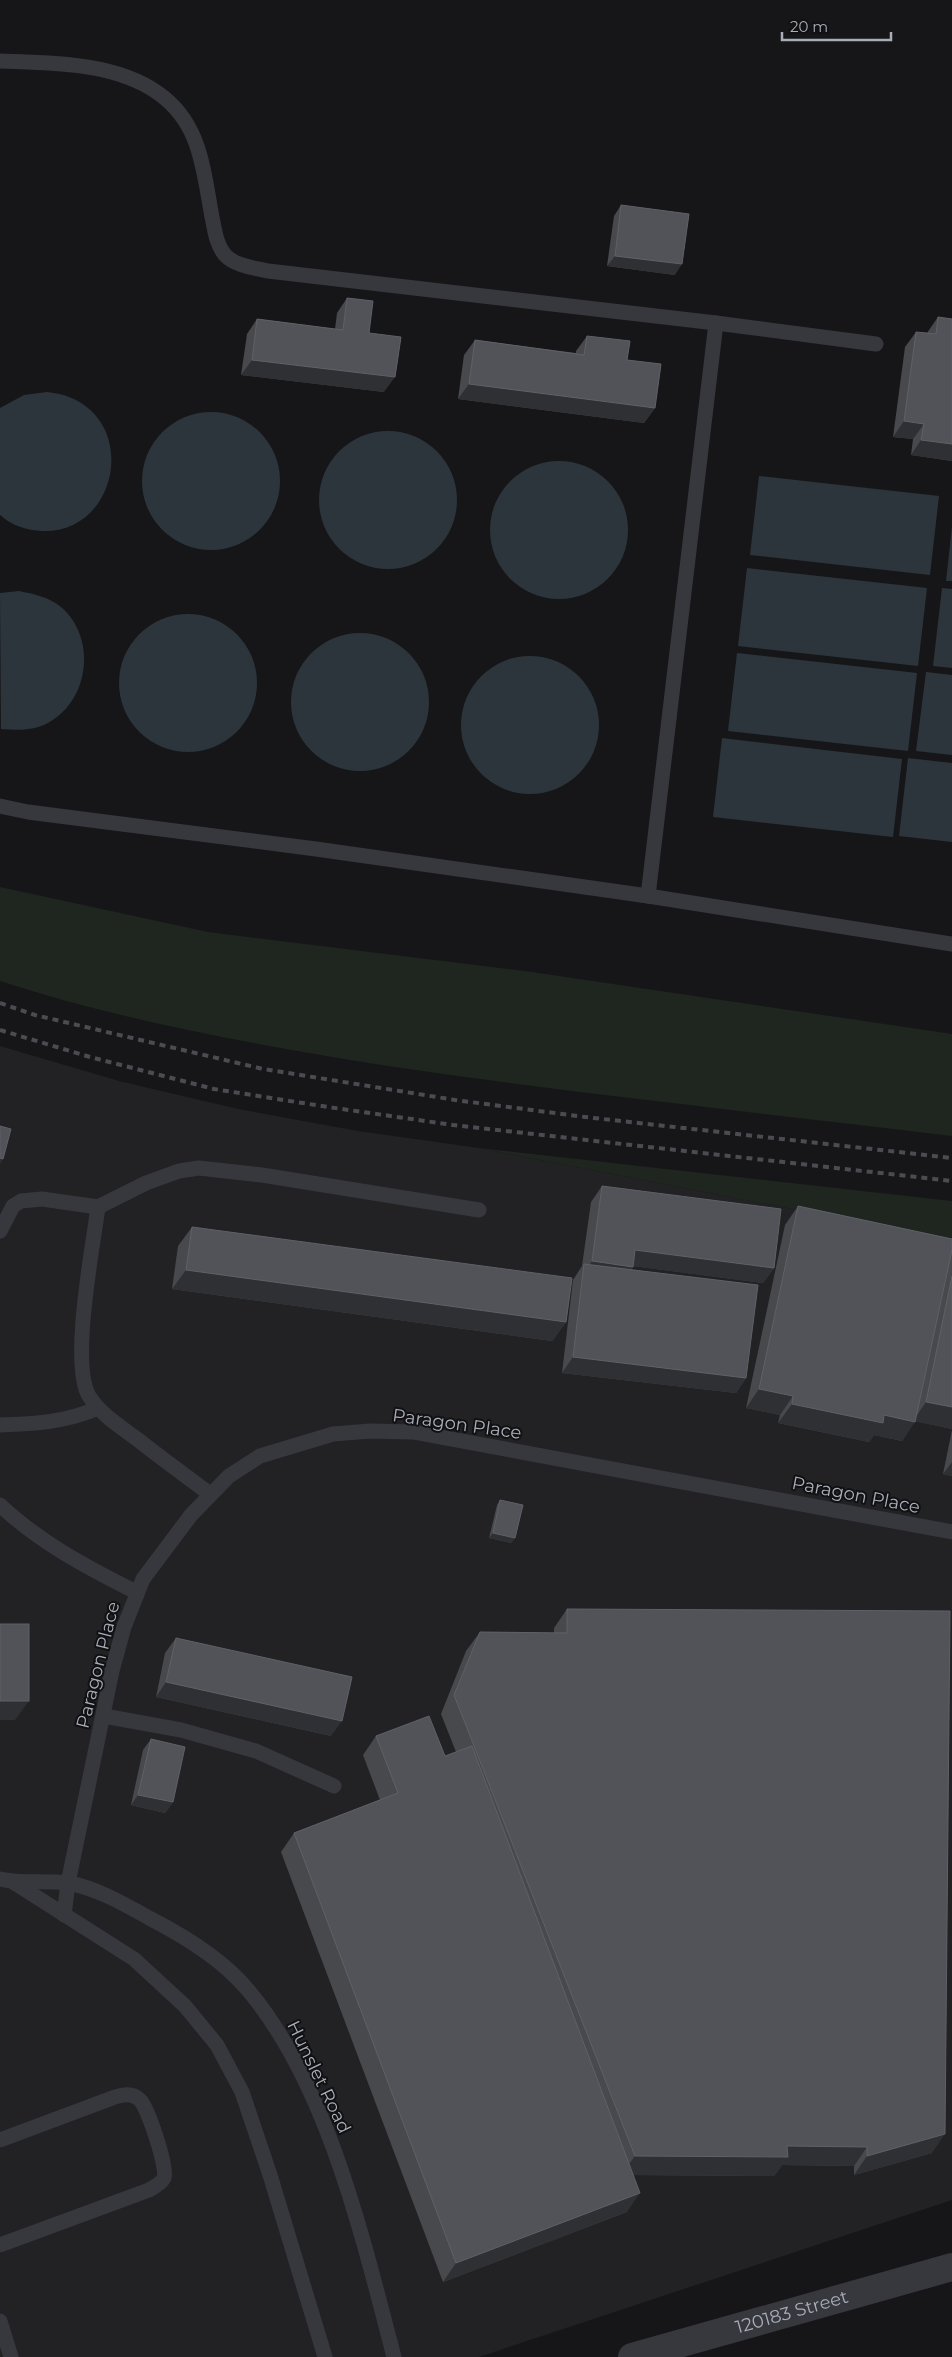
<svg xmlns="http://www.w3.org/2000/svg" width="952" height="2357" viewBox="0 0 952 2357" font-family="Montserrat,sans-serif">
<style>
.built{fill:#222225}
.green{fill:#1e261f}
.water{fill:#2c353c}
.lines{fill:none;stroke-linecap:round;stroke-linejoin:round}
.service{stroke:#37383d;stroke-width:15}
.minor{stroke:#37383d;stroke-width:28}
.rail{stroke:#4a4c52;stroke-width:4;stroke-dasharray:6 5;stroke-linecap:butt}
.wall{fill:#47494d}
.shaded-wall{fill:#2f3033}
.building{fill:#525359;stroke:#5f6168}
.labels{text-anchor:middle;stroke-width:4;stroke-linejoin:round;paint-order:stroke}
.street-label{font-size:18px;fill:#a8adb8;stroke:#111113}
</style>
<rect width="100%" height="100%" fill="#161618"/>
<polygon class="built" points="0,1046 119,1081 238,1109 358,1131 479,1148 952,1240 952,2200 479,2357 0,2357"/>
<g class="green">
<path d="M0 887 208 932 525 971 952 1034V1136C764 1113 575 1094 388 1066 257 1045 126 1022 0 981Z"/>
<polygon points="479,1148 952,1201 952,1240"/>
</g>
<g class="water">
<path d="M47 392C54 393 62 394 69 397 139 424 117 534 42 531 27 530 12 526 0 515V408L24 395Z"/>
<circle cx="211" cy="481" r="69"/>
<circle cx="388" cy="500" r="69"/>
<circle cx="559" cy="530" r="69"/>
<polygon points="759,476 939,496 930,575 750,555"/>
<polygon points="952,527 952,581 946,581"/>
<polygon points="747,568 927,588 918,666 738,646"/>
<polygon points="942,588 952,589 952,668 933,666"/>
<path d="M19 591C34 594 49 597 61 607 98 639 89 703 46 724 32 731 16 730 1 729L0 593Z"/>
<circle cx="188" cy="683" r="69"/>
<circle cx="360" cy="702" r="69"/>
<polygon points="737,653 917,673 908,751 728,731"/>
<circle cx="530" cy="725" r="69"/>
<polygon points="926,672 952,675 952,755 916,751"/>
<polygon points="722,738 902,759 893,837 713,817"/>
<polygon points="908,758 952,763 952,842 899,836"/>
</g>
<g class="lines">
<g class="service">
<path d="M0 61C50 63 115 62 158 93 201 123 203 169 212 217 215 231 216 244 225 255 235 266 255 268 268 271L716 323 648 896"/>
<polyline points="716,323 876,344"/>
<polyline points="0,806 28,812 316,849 648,896 952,944"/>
<path d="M98 1207C93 1246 70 1364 89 1396 100 1414 121 1427 137 1439 161 1458 186 1476 210 1494"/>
<polyline points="0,1231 13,1206 21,1201 42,1199 98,1207 146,1183 179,1171 199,1168 262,1175 479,1210"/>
<path d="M0 1425C34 1424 67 1422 98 1408"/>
<path d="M0 1505C39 1542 88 1568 136 1592"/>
<polyline points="104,1716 181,1730 256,1751 334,1786"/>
<path d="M0 1879C22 1884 45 1880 68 1883 97 1888 126 1905 151 1919 186 1937 223 1960 248 1990 328 2085 363 2239 394 2357"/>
<polyline points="13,1882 134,1959 185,2006 217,2045 242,2092 270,2175 325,2357"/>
<polyline points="64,1915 68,1883 112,1671 124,1627 143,1579 191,1515 229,1476 260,1456 333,1434 370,1431 413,1432 952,1532"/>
<path d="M0 2140 115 2097C124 2094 133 2093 140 2100 148 2108 168 2168 164 2178 161 2184 155 2186 149 2190L0 2245"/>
<polyline points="0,2321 11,2357"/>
</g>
<path class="minor" id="s1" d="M632 2357 952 2267"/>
<g class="rail">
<polyline points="0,1003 35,1015 263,1069 455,1100 585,1117 952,1158"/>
<polyline points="0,1030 90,1057 214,1089 328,1107 453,1125 952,1181"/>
</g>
</g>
<g class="wall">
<polygon points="621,205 675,275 607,266 614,216"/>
<polygon points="347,298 369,333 384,392 241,375 247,334 257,319 335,329 337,313"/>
<polygon points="938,317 952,319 952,461 911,455 913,439 893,437 905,347 916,332 927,333"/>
<polygon points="587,336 627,360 655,408 644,423 458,399 464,355 475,340 576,353 576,351"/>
<polygon points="602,1186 774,1268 763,1283 633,1266 631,1270 746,1378 736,1393 562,1373 573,1280 582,1266 591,1202"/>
<polygon points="798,1206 952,1239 952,1429 915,1421 902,1441 874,1435 869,1442 778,1423 780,1415 746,1408 785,1225"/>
<polygon points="192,1227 566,1322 552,1341 172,1289 178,1246"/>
<polygon points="952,1430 952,1476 943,1474"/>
<polygon points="500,1500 515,1538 511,1543 489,1538 497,1505"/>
<polygon points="567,1609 932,2153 854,2175 854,2166 782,2165 774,2176 633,2175 627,2212 443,2282 281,1852 294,1833 380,1800 363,1755 376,1736 445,1756 456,1752 441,1714 466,1651 480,1632 554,1633 554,1628"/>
<polygon points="176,1638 331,1736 156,1697 165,1653"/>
<polygon points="151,1739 173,1802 165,1813 131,1805 143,1750"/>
</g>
<g class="shaded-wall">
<polygon points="615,256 682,264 675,275 607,266"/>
<polygon points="252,360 395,377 384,392 241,375"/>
<polygon points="469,384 655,408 644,423 458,399"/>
<polygon points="904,421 924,424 913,439 893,437"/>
<polygon points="921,440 952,444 952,461 911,455"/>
<polygon points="0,1158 3,1159 0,1164"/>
<polygon points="635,1250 774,1268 763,1283 624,1265"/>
<polygon points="592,1261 633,1267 622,1282 583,1274"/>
<polygon points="186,1270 566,1322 552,1341 172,1289"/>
<polygon points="573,1357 746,1378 736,1393 562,1373"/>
<polygon points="759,1389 793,1396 780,1415 746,1408"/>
<polygon points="926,1402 952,1407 952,1429 913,1421"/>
<polygon points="792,1404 884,1415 915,1422 902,1441 874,1435 869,1442 778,1423"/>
<polygon points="952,1462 952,1476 943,1474"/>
<polygon points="493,1533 515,1538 511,1543 489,1538"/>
<polygon points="166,1682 342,1721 331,1736 156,1697"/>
<polygon points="0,1701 29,1701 15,1720 0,1720"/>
<polygon points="138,1795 173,1802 165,1813 131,1805"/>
<polygon points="945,2134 932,2153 854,2175 867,2156"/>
<polygon points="787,2146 867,2147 854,2166 782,2165 774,2176 621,2175 635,2156"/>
<polygon points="640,2193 627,2212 443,2282 456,2263"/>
</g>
<g class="building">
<polygon points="621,205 689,214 682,264 615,256"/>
<polygon points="347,298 373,301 369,333 401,337 395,377 252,360 257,319 343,330"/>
<polygon points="938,317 952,319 952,444 921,440 924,424 904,421 916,332 936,334"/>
<polygon points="587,336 630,341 627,360 661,364 655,408 469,384 475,340 584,355"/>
<polygon points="0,1126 11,1129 3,1159 0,1158"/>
<polygon points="602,1186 781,1209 774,1268 635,1250 633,1267 592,1261"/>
<polygon points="798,1206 952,1239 952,1250 915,1422 884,1415 883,1423 792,1404 793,1396 759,1389"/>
<polygon points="192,1227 572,1278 566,1322 186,1270"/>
<polygon points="584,1264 758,1285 746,1378 573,1357"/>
<polygon points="952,1276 952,1407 926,1402"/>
<polygon points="500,1500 523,1505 515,1538 493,1533"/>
<polygon points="567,1609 950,1611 945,2134 867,2156 867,2147 787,2146 788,2157 635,2156 454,1695 480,1632 567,1633"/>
<rect x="0" y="1624" width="29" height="77"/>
<polygon points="176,1638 352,1677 342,1721 166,1682"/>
<polygon points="429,1716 445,1756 472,1746 640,2193 456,2263 294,1833 398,1793 376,1736"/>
<polygon points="151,1739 185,1747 173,1802 138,1795"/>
</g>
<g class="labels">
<g class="street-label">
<text transform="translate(457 1424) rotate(8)" y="6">Paragon Place</text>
<text transform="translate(856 1495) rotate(11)" y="6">Paragon Place</text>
<text transform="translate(98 1665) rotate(-76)" y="6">Paragon Place</text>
<text transform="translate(319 2077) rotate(64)" y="6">Hunslet Road</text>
<text dy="6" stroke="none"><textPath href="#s1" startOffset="166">120183 Street</textPath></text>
</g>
</g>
<path d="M782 32v8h109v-8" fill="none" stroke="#a8adb8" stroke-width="2.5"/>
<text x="790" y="32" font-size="15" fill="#a8adb8" stroke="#111113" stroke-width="4" paint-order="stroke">20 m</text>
</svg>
